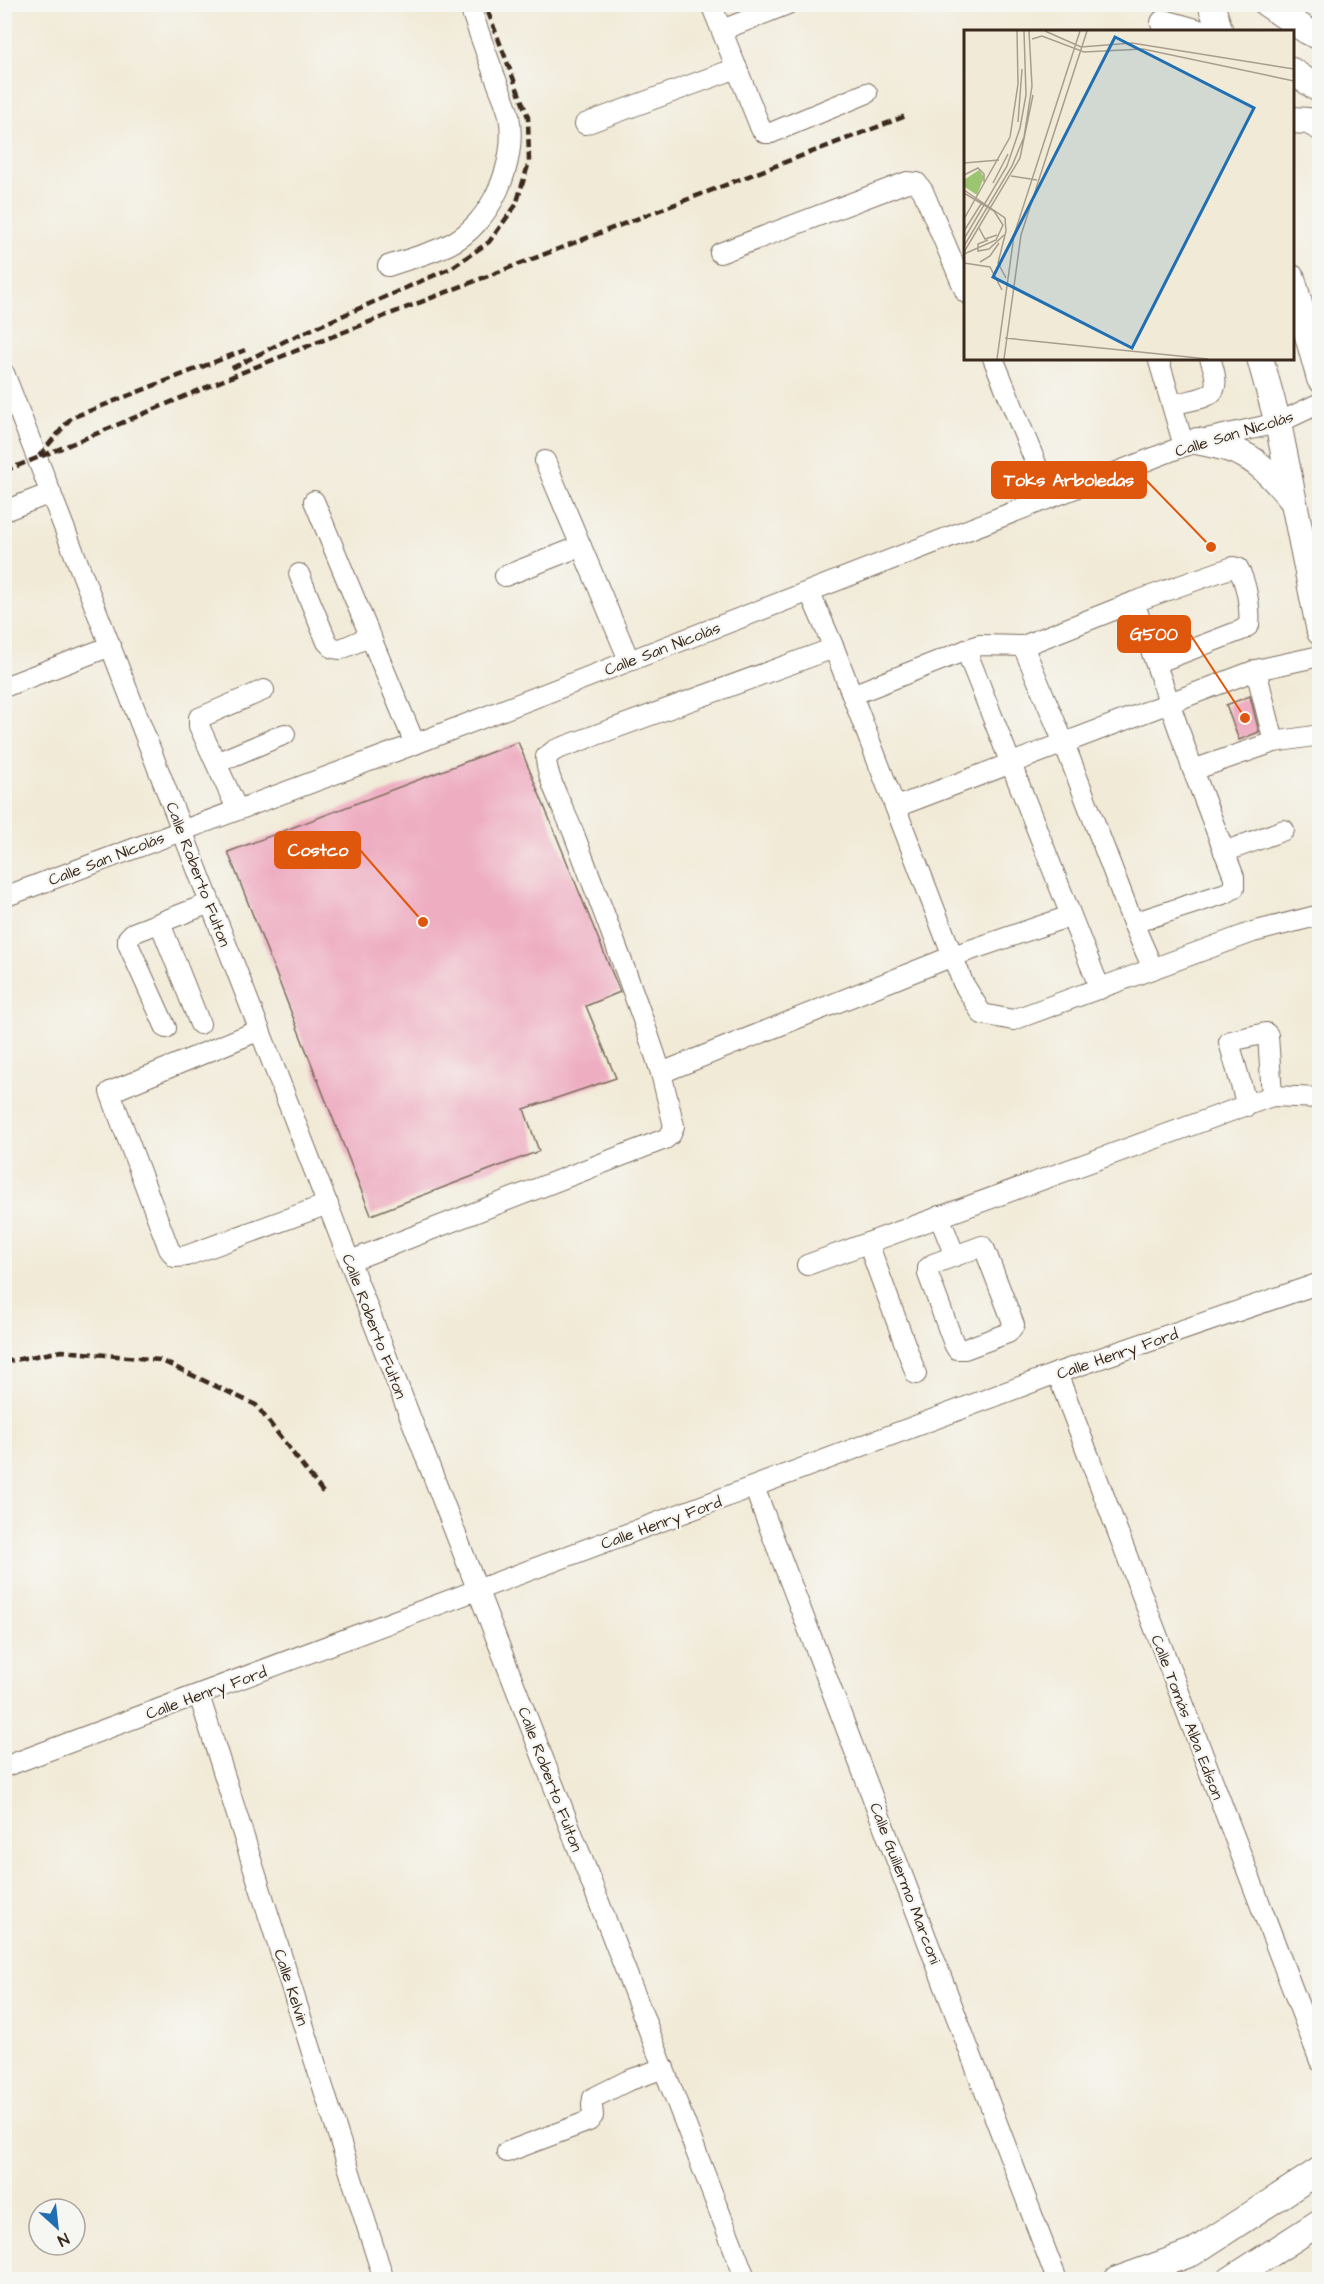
<svg xmlns="http://www.w3.org/2000/svg" width="1324" height="2284" viewBox="0 0 1324 2284" font-family="'Architects Daughter',sans-serif">
<style>
.building{fill:#eeadc1}
.lines{fill:none;stroke-linecap:round;stroke-linejoin:round}
.minor-casing{stroke:#7b6d5f;stroke-width:22}
.major-casing{stroke:#7b6d5f;stroke-width:28}
.path{stroke:#7b6d5f;stroke-width:3;stroke-dasharray:4.5 4.5;stroke-linecap:butt}
.minor{stroke:#fff;stroke-width:20}
.major{stroke:#fff;stroke-width:26}
.rail{stroke:#3b2a1e;stroke-width:4.5;stroke-dasharray:9 4.5;stroke-linecap:butt}
.labels{text-anchor:middle;stroke-width:4.5;stroke-linejoin:round;paint-order:stroke}
.street-label{font-size:16px;fill:#3b2a1e;stroke:#f6f6f2}
.inset-road{fill:none;stroke:#a89d8d;stroke-width:1.5}
.view{fill:#1f6fb2;fill-opacity:0.15;stroke:#1f6fb2;stroke-width:3}
.inset-edge{fill:none;stroke:#3b2a1e;stroke-width:3}
.leader{fill:none;stroke:#df570d;stroke-width:2}
.callout-dot{fill:#df570d;stroke:#f6f6f2;stroke-width:2}
.callout{fill:#df570d;stroke:#df570d;stroke-width:2}
.callout-label{font-size:18px;text-anchor:middle;font-weight:bold;fill:#fff}
</style>
<rect width="100%" height="100%" fill="#f6f6f2"/>
<filter id="ink" filterUnits="userSpaceOnUse"><feTurbulence type="fractalNoise" baseFrequency=".0167" numOctaves="2"/><feDisplacementMap in="SourceGraphic" scale="12" xChannelSelector="R" yChannelSelector="G"/><feConvolveMatrix kernelMatrix="1 2 1 2 8 2 1 2 1" color-interpolation-filters="sRGB"/></filter>
<filter id="wash" filterUnits="userSpaceOnUse"><feTurbulence type="fractalNoise" baseFrequency=".008" numOctaves="4" result="noise"/><feDisplacementMap in="SourceGraphic" scale="24" xChannelSelector="R" yChannelSelector="G"/><feGaussianBlur stdDeviation="1.35" result="paint"/><feColorMatrix in="noise" values="0 0 0 0 0 0 0 0 0 0 0 0 0 0 0 0 0 1.4 0 .05"/><feComposite in="paint" operator="in"/></filter>
<g filter="url(#wash)">
<rect width="100%" height="100%" fill="#f1ead7"/>
<g id="blocks">
<g class="building">
<polygon points="1250,696 1259,732 1239,740 1226,705"/>
<polygon points="518,742 620,992 586,1006 616,1078 524,1109 539,1151 371,1215 228,852"/>
</g>
</g>
</g>
<g filter="url(#ink)">
<use href="#blocks" fill-opacity="0" stroke="#7b6d5f" stroke-width="1.5"/>
<g class="lines">
<defs>
<g id="minor">
<polyline points="711,4 761,129 765,133 771,133 867,93"/>
<polyline points="722,30 788,4"/>
<polyline points="585,124 737,68"/>
<polyline points="720,253 907,182 917,183 923,191 966,293"/>
<path d="M388 266C408 259 429 254 448 245 491 225 518 162 509 116 507 105 501 93 497 82 487 56 478 30 469 4"/>
<polyline points="993,358 1050,498"/>
<polyline points="1158,358 1184,446"/>
<polyline points="4,373 746,2280"/>
<path d="M1173 405C1208 395 1225 401 1210 358"/>
<polyline points="545,461 629,660"/>
<polyline points="314,501 415,744"/>
<polyline points="4,511 51,493"/>
<polyline points="299,574 327,642 333,648 341,649 371,636"/>
<polyline points="505,576 581,546"/>
<polyline points="810,593 834,648 963,983 982,1014 1013,1020 1253,932 1320,915"/>
<polyline points="1134,602 1193,770 1274,742 1320,735"/>
<polyline points="1023,646 1064,743 1133,923"/>
<path d="M834 648 555 750 546 757C546 778 566 813 574 834 604 914 635 992 661 1073L953 956 1070 916"/>
<polyline points="966,650 1100,989"/>
<polyline points="1256,670 1274,742"/>
<polyline points="4,687 111,646"/>
<path d="M852 695 979 645 1023 646 1134 602 1233 567 1238 568C1246 582 1251 608 1249 625L1242 630 1156 663"/>
<polyline points="216,763 285,734"/>
<polyline points="896,807 1256,670 1320,656"/>
<polyline points="237,809 199,726 199,718 264,690"/>
<polyline points="1224,852 1284,830"/>
<polyline points="4,897 415,744 1184,446 1197,441 1278,423 1320,403"/>
<polyline points="160,923 200,1024"/>
<polyline points="1153,969 1133,923 1226,893 1234,888 1234,877 1193,770"/>
<polyline points="166,1028 128,944 128,938 133,933 210,903"/>
<polyline points="260,1030 110,1092 169,1249 175,1257 186,1256 328,1204"/>
<polyline points="1247,1106 1229,1042 1231,1041 1266,1033 1268,1035 1272,1096"/>
<polyline points="939,1216 955,1256"/>
<polyline points="868,1243 916,1374"/>
<polygon points="982,1246 985,1250 1014,1325 1008,1333 965,1349 957,1349 954,1344 928,1274 928,1268 933,1264"/>
<polyline points="350,1261 665,1139 671,1134 674,1126 661,1073"/>
<polyline points="807,1265 1272,1096 1320,1098"/>
<polyline points="1057,1373 1320,2061"/>
<polyline points="754,1487 1057,2280"/>
<polyline points="199,1695 384,2280"/>
<polyline points="4,1767 1057,1373 1320,1283"/>
<polyline points="507,2152 589,2121 593,2116 592,2105 593,2098 627,2081 664,2068"/>
</g>
<g id="major">
<polyline points="1211,4 1220,32"/>
<polyline points="1267,4 1307,31 1320,37"/>
<polyline points="1164,23 1196,32"/>
<polyline points="1292,71 1320,90"/>
<polyline points="1292,120 1308,121 1320,127"/>
<polyline points="1292,278 1320,379"/>
<polyline points="1260,358 1278,423 1320,632"/>
<path d="M1197 441C1210 444 1223 446 1235 451 1260 460 1276 481 1293 501"/>
<polyline points="1117,2280 1192,2253 1320,2170"/>
<polyline points="1230,2280 1320,2222"/>
</g>
</defs>
<use href="#minor" class="minor-casing"/>
<use href="#major" class="major-casing"/>
<polyline class="path" points="1320,161 1320,162"/>
<use href="#minor" class="minor"/>
<use href="#major" class="major"/>
<g class="rail">
<polyline points="232,368 285,341 451,268 489,242 516,205 529,162 528,117 485,4"/>
<polyline points="39,456 71,418 245,350"/>
<path d="M4 471C102 433 196 390 293 352 496 272 702 194 906 116"/>
<polyline points="4,1362 62,1351 160,1360 256,1405 325,1495"/>
</g>
</g>
</g>
<g class="labels">
<g class="street-label">
<text transform="translate(1234 433) rotate(-17)" y="6">Calle San Nicolás</text>
<text transform="translate(662 648) rotate(-21)" y="6">Calle San Nicolás</text>
<text transform="translate(106 858) rotate(-21)" y="6">Calle San Nicolás</text>
<text transform="translate(199 874) rotate(69)" y="6">Calle Roberto Fulton</text>
<text transform="translate(375 1326) rotate(69)" y="6">Calle Roberto Fulton</text>
<text transform="translate(1117 1353) rotate(-19)" y="6">Calle Henry Ford</text>
<text transform="translate(661 1522) rotate(-20)" y="6">Calle Henry Ford</text>
<text transform="translate(206 1692) rotate(-20)" y="6">Calle Henry Ford</text>
<text transform="translate(1188 1717) rotate(69)" y="6">Calle Tomás Alba Edison</text>
<text transform="translate(551 1779) rotate(69)" y="6">Calle Roberto Fulton</text>
<text transform="translate(906 1883) rotate(69)" y="6">Calle Guillermo Marconi</text>
<text transform="translate(292 1987) rotate(72)" y="6">Calle Kelvin</text>
</g>
</g>
<g transform="translate(964 30)">
<rect width="330" height="330" fill="#f1ead7"/>
<path d="M15 140 20 147 13 165 1 157 0 150Z" fill="#9bc571"/>
<path class="inset-road" d="M81 1 117 17 168 13 330 39M68 9 78 6 120 22 179 19 330 51M54 92 58 39M0 133 35 130M0 145 14 138 20 144V152M47 146 73 150M29 153 44 124M0 160 41 188 42 201 34 233 42 248M0 163 30 181 39 195 32 210 0 224M0 189 46 107 54 54 53 1M15 198 21 209 33 205M0 201 17 174M0 209 43 136 56 98 62 65 60 1M24 210 14 214V221L25 219 40 205M0 216 48 136 60 107 68 56 65 1M0 222 56 128 69 65M16 232 26 226 35 213M0 233 26 237 38 260M41 308 244 329M33 329 50 205 116 1M40 329 57 205 123 1"/>
<path class="view" d="M151 7 290 78 168 318 29 247Z"/>
<rect width="330" height="330" class="inset-edge"/>
</g>
<path class="leader" d="M1211 547L1146 480M1245 718L1190 634M423 922L360 850"/>
<g class="callout-dot">
<circle cx="1211" cy="547" r="6"/>
<circle cx="1245" cy="718" r="6"/>
<circle cx="423" cy="922" r="6"/>
</g>
<g class="callout">
<rect x="992" y="462" width="154" height="36" rx="6"/>
<rect x="1118" y="616" width="72" height="36" rx="6"/>
<rect x="275" y="832" width="85" height="36" rx="6"/>
</g>
<g class="callout-label">
<text x="1069" y="486">Toks Arboledas</text>
<text x="1154" y="640">G500</text>
<text x="318" y="856">Costco</text>
</g>
<rect width="1324" height="2284" fill="none" stroke="#f6f6f2" stroke-width="24"/>
<g transform="translate(57 2227) rotate(153)"><circle r="28" fill="#f6f6f2" stroke="#aba49d" stroke-width="1.5"/>
<path d="M0-4.5L10 22L0 15L-10 22Z" fill="#1f6fb2"/>
<text y="-9" font-size="16" font-weight="bold" text-anchor="middle" fill="#3b2a1e">N</text>
</g>
</svg>
